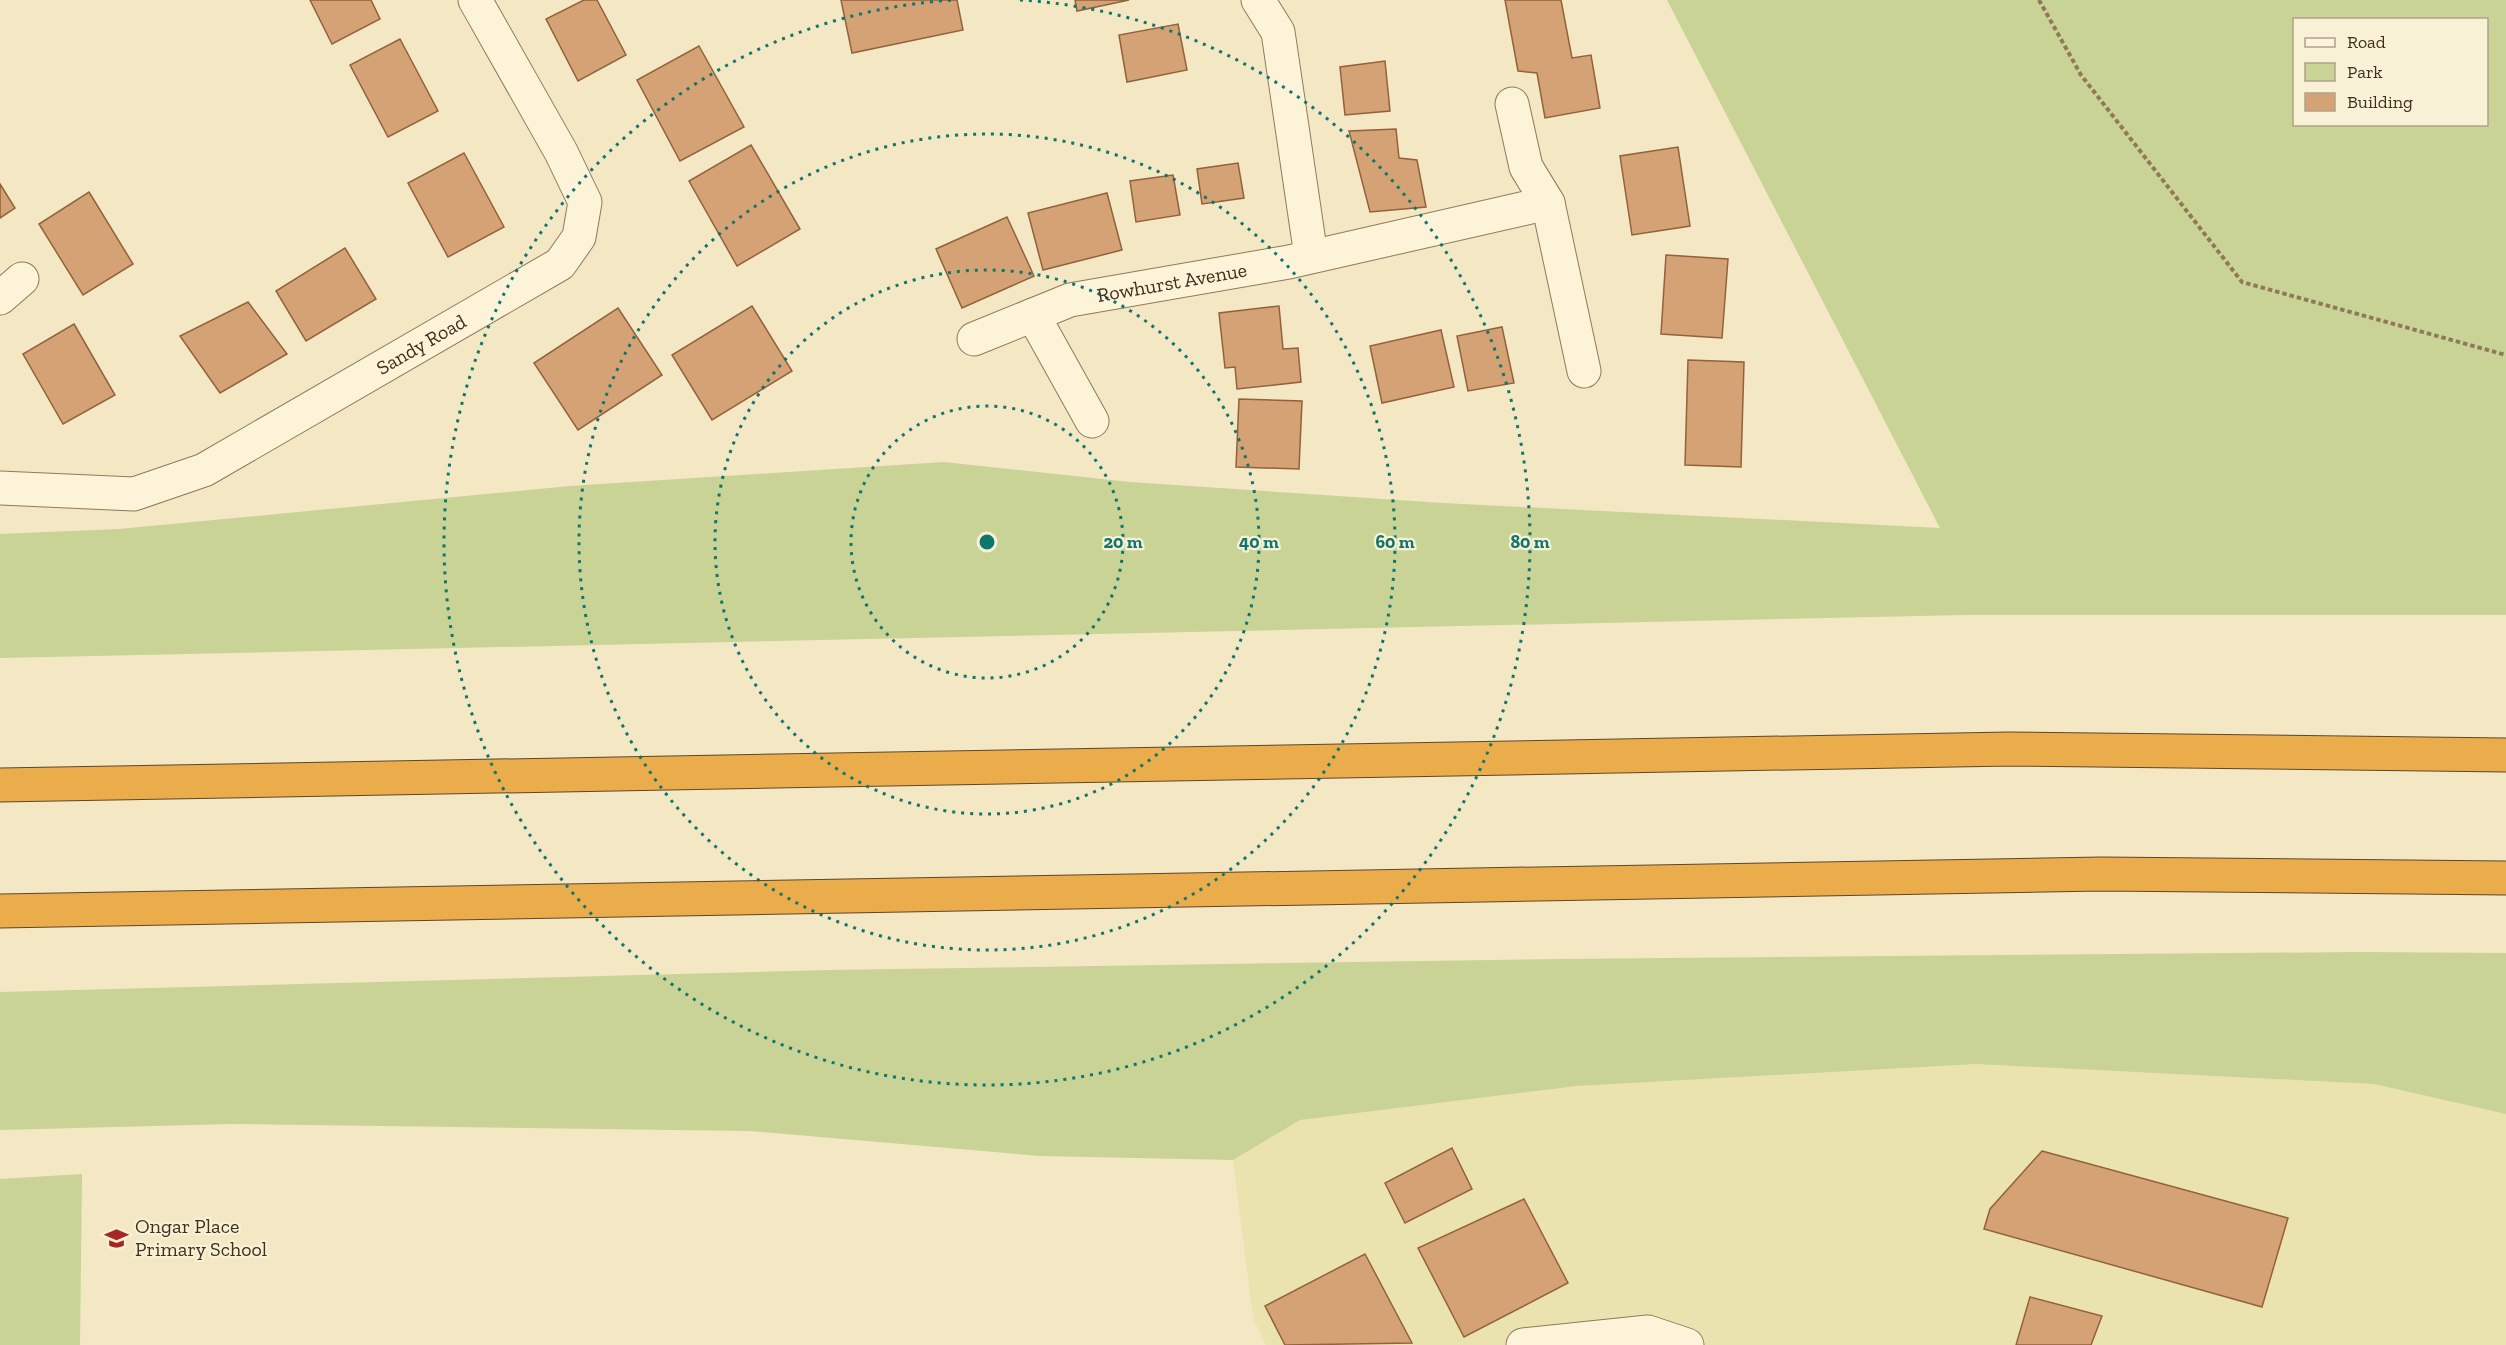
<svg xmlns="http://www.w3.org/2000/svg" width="2506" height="1345" viewBox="0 0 2506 1345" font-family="'Zilla Slab',serif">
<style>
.farmland{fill:#eae3b0}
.green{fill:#c9d396;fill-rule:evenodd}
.building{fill:#d5a276;stroke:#92623b;stroke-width:1.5}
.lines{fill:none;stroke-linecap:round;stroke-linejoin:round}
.minor-casing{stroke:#907958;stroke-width:35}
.highway-casing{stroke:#5e462c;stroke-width:35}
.path{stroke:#907958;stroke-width:4;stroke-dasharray:4.5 3;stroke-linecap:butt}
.minor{stroke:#fcf3d9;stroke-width:33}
.highway{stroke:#ebad4c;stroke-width:33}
.ring{fill:none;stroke:#0f766e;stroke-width:3;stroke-dasharray:3 6}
.labels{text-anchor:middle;stroke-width:4.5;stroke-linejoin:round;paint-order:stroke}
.street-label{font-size:20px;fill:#3f2f1d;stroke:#f9f1d5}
.poi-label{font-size:20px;fill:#3f2f1d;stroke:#f9f1d5;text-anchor:start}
.centre{fill:#0f766e;stroke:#f9f1d5;stroke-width:3}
.ring-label{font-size:18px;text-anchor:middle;font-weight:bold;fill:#0f766e;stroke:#f9f1d5;stroke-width:4.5;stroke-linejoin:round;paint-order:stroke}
</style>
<rect width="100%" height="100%" fill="#f3e7c4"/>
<polygon class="farmland" points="1976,1064 2374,1084 2506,1114 2506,1345 1266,1345 1253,1318 1233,1160 1300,1120 1577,1086"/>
<g class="green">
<path d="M1667 0H2506V615H1965L0 658V534L119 529 570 486 944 462 1130 482 1443 503 1940 528ZM2294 20H2486V124H2294Z"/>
<polygon points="2358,952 2506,953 2506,1114 2374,1084 1976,1064 1577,1086 1300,1120 1233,1160 1040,1156 749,1131 231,1124 0,1130 0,992 830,970 1559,959"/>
<polygon points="82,1174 80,1345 0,1345 0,1179"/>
</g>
<g class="building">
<polygon points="310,0 371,0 380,19 332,44"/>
<polygon points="584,0 597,0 626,55 578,81 546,19"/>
<polygon points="841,0 957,0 963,30 852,53"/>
<polygon points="1075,0 1129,0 1077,11"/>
<polygon points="1505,0 1561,0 1572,58 1591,55 1600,108 1545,118 1537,73 1518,71"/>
<polygon points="1178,24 1187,70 1127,82 1119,35"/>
<polygon points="400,39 438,111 388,137 350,65"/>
<polygon points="699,46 744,127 680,161 637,80"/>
<polygon points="1385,61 1390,111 1345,115 1340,67"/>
<polygon points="1396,129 1399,158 1417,160 1426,207 1370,212 1349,131"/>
<polygon points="751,145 800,229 737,266 689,181"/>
<polygon points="1678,147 1690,226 1632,235 1620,156"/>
<polygon points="464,153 504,227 448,257 408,183"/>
<polygon points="1238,163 1244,198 1202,204 1197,169"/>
<polygon points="1173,175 1180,215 1136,222 1130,181"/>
<polygon points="0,184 15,208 0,218"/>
<polygon points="89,192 133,264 83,295 39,224"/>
<polygon points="1107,193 1122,250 1043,270 1028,213"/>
<polygon points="1007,217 1034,276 962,308 936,249"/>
<polygon points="345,248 376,299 306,341 276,291"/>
<polygon points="1666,255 1728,259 1722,338 1661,334"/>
<polygon points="248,302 287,354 220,393 180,336"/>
<polygon points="752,306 792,371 712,420 672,355"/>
<polygon points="1279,306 1283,349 1298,348 1301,382 1237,389 1235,367 1225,368 1219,313"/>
<polygon points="618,308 662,375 578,430 534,363"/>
<polygon points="74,324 115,395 63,424 23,354"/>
<polygon points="1502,327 1514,383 1468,391 1457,336"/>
<polygon points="1441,330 1454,387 1382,403 1370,346"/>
<polygon points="1688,360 1744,362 1741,467 1685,465"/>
<polygon points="1239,399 1302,401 1299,469 1236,467"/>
<polygon points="1452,1148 1472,1189 1405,1223 1385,1183"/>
<polygon points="2042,1151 2288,1218 2262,1307 1984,1229 1990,1209"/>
<polygon points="1524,1199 1568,1283 1464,1337 1418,1248"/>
<polygon points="1365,1254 1412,1343 1285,1345 1265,1306"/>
<polygon points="2030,1297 2102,1316 2091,1345 2016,1345"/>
</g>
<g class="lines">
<defs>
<g id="minor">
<polyline points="1258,0 1278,32 1311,256"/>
<polyline points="1512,104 1526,167 1548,203 1584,371"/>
<polyline points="0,298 22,279"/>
<polyline points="1033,315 1092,421"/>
<path id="s1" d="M974 339 1070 300 1289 262 1548 203"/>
<path id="s2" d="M0 488 134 494 204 470 560 264 579 237 585 202 561 152 475 0"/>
<polyline points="1523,1345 1648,1332 1687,1345"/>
</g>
<g id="highway">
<polyline points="0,785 2009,749 2506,755"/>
<polyline points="0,911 2101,874 2506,878"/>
</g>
</defs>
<use href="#minor" class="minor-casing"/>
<use href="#highway" class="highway-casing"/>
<polyline class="path" points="2039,0 2081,75 2242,282 2506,355"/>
<use href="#minor" class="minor"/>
<use href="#highway" class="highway"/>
</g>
<g class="ring">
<circle cx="987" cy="542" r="136"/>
<circle cx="987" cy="542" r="272"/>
<circle cx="987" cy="542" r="408"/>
<path d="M1020 0A543 543 0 1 1 954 0"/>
</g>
<defs>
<symbol id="school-bare" viewBox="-9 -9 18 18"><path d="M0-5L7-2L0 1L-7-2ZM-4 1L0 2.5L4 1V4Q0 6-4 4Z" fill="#a62621" stroke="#f9f1d5" stroke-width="2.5" paint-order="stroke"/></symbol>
</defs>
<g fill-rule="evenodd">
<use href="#school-bare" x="100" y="1222" width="33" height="33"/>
</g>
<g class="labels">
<g class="street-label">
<text dy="7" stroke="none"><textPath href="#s1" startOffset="207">Rowhurst Avenue</textPath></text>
<text dy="7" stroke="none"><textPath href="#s2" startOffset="459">Sandy Road</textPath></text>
</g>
<g class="poi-label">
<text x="135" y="1233">Ongar Place<tspan x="135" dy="23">Primary School</tspan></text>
</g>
</g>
<circle cx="987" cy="542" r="9" class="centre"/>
<g class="ring-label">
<text x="1123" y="548">20 m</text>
<text x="1259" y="548">40 m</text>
<text x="1395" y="548">60 m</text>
<text x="1530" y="548">80 m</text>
</g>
<rect x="2293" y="18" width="195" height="108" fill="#f9f1d5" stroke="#afa38b" stroke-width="1.5"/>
<rect x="2305" y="38" width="30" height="9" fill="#fcf3d9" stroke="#afa38b" stroke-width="1.5"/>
<text x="2347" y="48" font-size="18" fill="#3f2f1d">Road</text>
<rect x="2305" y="63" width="30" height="18" fill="#c9d396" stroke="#afa38b" stroke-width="1.5"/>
<text x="2347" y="78" font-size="18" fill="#3f2f1d">Park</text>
<rect x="2305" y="93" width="30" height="18" fill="#d5a276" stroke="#afa38b" stroke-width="1.5"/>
<text x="2347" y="108" font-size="18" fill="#3f2f1d">Building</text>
</svg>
